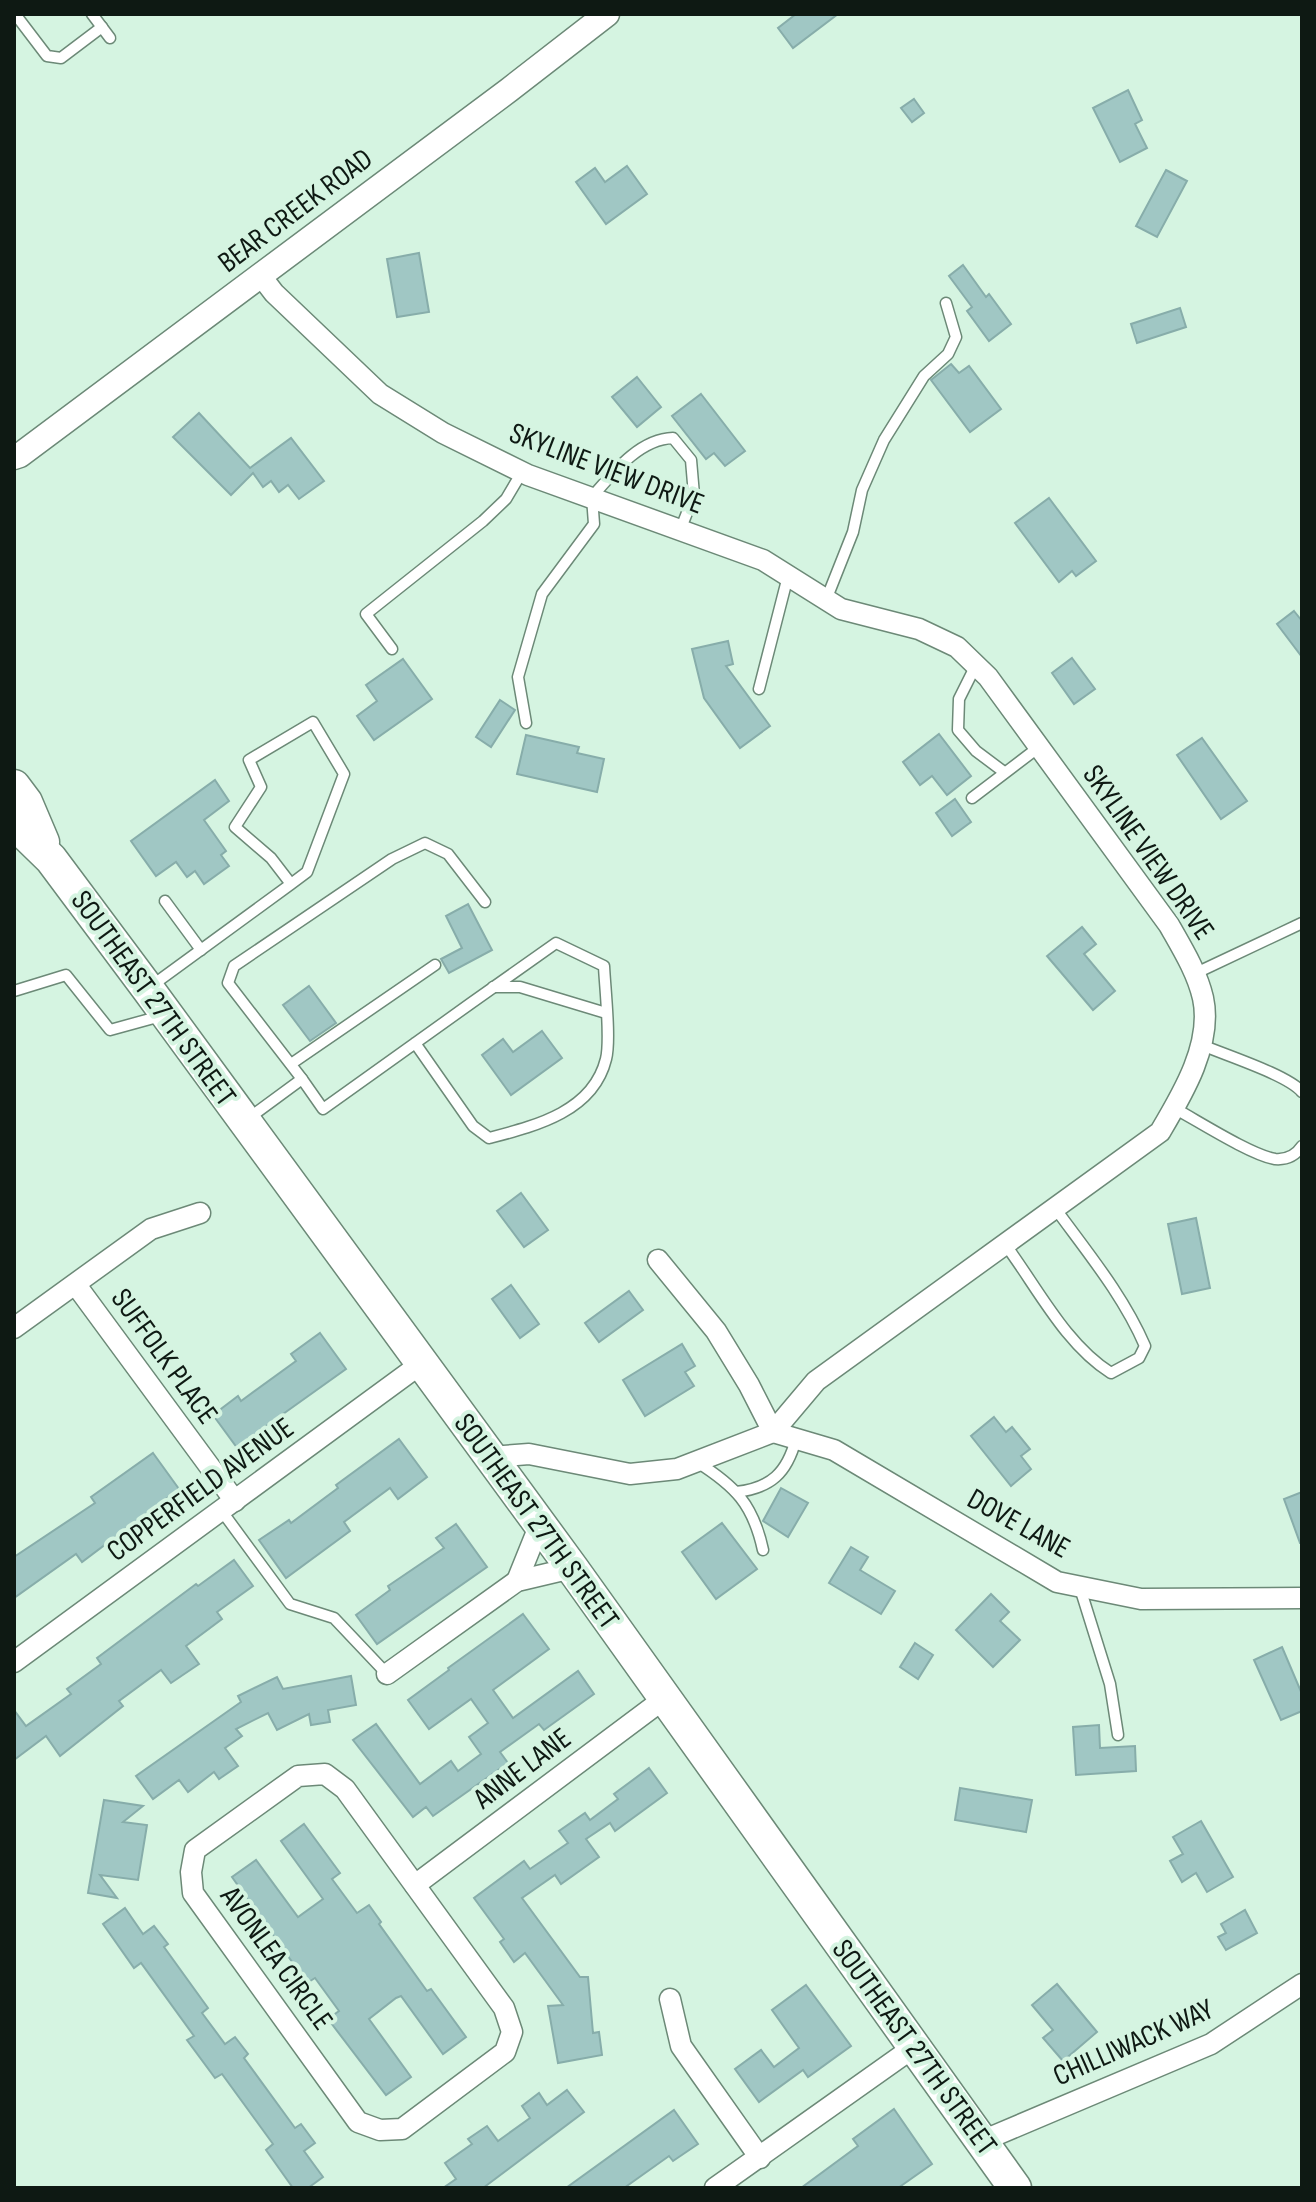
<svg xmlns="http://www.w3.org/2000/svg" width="1316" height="2202" viewBox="0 0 1316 2202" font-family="'Sofia Sans Condensed',sans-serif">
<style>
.building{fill:#a0c7c4;stroke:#87adaa;stroke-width:2}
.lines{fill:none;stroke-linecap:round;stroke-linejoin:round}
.service-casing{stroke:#6c8977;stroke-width:13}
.minor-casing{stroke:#6c8977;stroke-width:23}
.tertiary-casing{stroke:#6c8977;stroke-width:27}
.primary-casing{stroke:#6c8977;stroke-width:35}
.service{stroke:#fff;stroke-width:10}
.minor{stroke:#fff;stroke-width:20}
.tertiary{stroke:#fff;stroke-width:24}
.primary{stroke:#fff;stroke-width:32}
.labels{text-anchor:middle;stroke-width:8;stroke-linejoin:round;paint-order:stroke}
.street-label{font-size:30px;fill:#0e1913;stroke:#d5f4e1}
</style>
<rect width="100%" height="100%" fill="#d5f4e1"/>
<g class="building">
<polygon points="796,14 838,14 793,48 778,28"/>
<polygon points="1128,90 1142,120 1135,124 1147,148 1120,162 1093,108"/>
<polygon points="914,99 924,113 912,122 901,108"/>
<polygon points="627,166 647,194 606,224 576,182 595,168 605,182"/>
<polygon points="1166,170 1187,181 1157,237 1136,226"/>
<polygon points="419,253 429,312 397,317 387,259"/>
<polygon points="963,265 986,297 989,294 1011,324 989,341 967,311 972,307 949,276"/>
<polygon points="1180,308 1186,327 1137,343 1131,324"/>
<polygon points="951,364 959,373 969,366 1001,409 970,432 931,380"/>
<polygon points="637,377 661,407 637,427 612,397"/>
<polygon points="701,394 745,451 725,466 714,453 706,459 672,416"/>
<polygon points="199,413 250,468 291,438 324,481 299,499 288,485 279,492 271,481 263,487 253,473 231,495 173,437"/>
<polygon points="1049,498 1096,561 1076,576 1072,571 1059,582 1015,523"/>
<polygon points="1294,611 1302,621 1302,657 1277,624"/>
<polygon points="728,641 733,664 726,666 770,726 740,748 704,698 692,649"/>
<polygon points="1072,658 1095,689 1074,704 1052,673"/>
<polygon points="403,659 432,699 374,740 357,716 377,701 366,685"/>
<polygon points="500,700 515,710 491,747 476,737"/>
<polygon points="939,734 971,776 947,795 932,776 920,785 903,762"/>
<polygon points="526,735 579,747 577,753 604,759 597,792 517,774"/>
<polygon points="1202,738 1247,801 1221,819 1177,755"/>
<polygon points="215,780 229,801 204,820 226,851 221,855 229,866 204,884 195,871 187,877 176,862 156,876 131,841"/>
<polygon points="955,799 971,822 952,836 936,813"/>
<polygon points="468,904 492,950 449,973 441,959 462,948 446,916"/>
<polygon points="1082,927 1096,944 1084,954 1115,991 1093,1010 1047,956"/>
<polygon points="309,986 336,1023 310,1041 283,1005"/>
<polygon points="542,1031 562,1058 511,1095 482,1055 503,1039 513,1052"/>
<polygon points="521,1193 548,1230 524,1247 497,1211"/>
<polygon points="1196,1218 1210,1288 1182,1294 1168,1224"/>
<polygon points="511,1285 539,1324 520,1338 492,1299"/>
<polygon points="629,1291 643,1310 599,1342 585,1323"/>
<polygon points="320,1333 346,1369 262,1429 263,1431 238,1449 213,1415 238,1396 241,1401 296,1361 291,1354"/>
<polygon points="682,1344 695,1366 685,1372 694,1386 645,1416 623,1380"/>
<polygon points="994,1417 1006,1432 1012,1427 1030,1449 1021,1456 1031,1469 1011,1486 971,1436"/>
<polygon points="399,1439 427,1477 398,1499 390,1488 344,1522 350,1531 286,1578 259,1540 289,1520 291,1523 338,1488 336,1485"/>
<polygon points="153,1453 179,1489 82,1562 76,1554 14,1598 14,1557 95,1503 91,1497"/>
<polygon points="781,1488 808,1503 788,1537 763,1521"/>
<polygon points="1302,1492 1302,1543 1300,1543 1284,1499"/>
<polygon points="722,1523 757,1569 716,1599 682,1552"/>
<polygon points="456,1524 487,1567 377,1644 356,1615 390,1590 388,1586 444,1548 436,1538"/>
<polygon points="851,1547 868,1557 860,1570 895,1591 881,1614 829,1583"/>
<polygon points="234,1560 253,1586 217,1612 222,1619 186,1646 199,1664 171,1683 161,1670 119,1701 123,1706 60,1756 46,1736 14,1760 14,1710 26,1726 71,1694 67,1689 101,1664 97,1658 196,1584 198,1586"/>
<polygon points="991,1594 1009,1612 1000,1621 1020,1640 993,1667 956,1630"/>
<polygon points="523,1614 549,1649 493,1690 513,1718 578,1671 594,1694 544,1730 539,1724 500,1752 508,1763 433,1816 426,1807 413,1817 353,1740 376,1724 420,1784 451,1761 458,1771 481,1754 469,1737 488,1723 471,1699 429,1729 408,1700 449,1670 448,1668"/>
<polygon points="915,1643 933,1655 918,1679 900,1667"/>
<polygon points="1282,1647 1302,1694 1302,1711 1281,1720 1254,1660"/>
<polygon points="351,1676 356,1705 328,1710 330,1722 311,1725 309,1714 277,1730 268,1713 236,1729 242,1736 225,1748 238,1766 219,1779 214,1772 188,1792 179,1780 153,1799 136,1776 241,1702 238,1696 277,1677 283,1689"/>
<polygon points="1099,1725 1100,1748 1135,1746 1136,1771 1076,1775 1073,1727"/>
<polygon points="649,1768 667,1793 615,1831 610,1823 586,1839 599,1857 561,1884 555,1875 522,1898 580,1977 588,1977 593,2033 599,2032 602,2055 558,2063 548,2006 563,2005 525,1953 514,1962 500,1942 504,1939 474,1898 524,1861 530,1869 568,1843 559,1831 585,1813 590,1820 618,1799 614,1794"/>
<polygon points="960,1788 1032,1800 1026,1832 955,1820"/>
<polygon points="104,1800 143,1806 123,1822 147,1825 138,1880 100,1875 117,1898 88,1893"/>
<polygon points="1201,1821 1233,1877 1207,1892 1196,1873 1182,1882 1170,1861 1183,1854 1173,1837"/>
<polygon points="304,1824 340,1873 332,1879 357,1913 369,1905 381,1922 379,1924 427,1991 431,1989 466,2037 443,2054 401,1996 396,1998 369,2019 411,2077 386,2095 328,2019 339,2011 315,1978 307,1983 232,1877 256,1860 298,1917 323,1899 281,1841"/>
<polygon points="125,1908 143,1934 154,1926 168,1944 164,1947 208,2008 202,2013 225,2044 235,2037 248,2054 244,2058 295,2128 301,2124 315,2143 304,2151 323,2177 308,2188 293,2188 266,2150 273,2144 222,2074 215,2078 187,2040 194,2036 141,1963 134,1968 103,1924"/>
<polygon points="1245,1910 1257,1933 1226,1950 1218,1937 1226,1933 1221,1924"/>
<polygon points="1057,1984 1097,2032 1063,2061 1043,2038 1053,2030 1032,2005"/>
<polygon points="806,1985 851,2046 808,2077 803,2070 759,2102 735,2069 761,2050 774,2067 799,2048 772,2010"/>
<polygon points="567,2090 584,2112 483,2188 443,2188 456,2179 445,2163 472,2144 468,2139 487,2126 498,2141 530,2118 522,2106 539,2093 547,2105"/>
<polygon points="894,2109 932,2164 898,2188 801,2188 858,2146 853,2139"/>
<polygon points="674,2110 698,2144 673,2161 669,2156 624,2188 566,2188"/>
</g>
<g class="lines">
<defs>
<g id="service">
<polyline points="15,14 47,56 61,58 102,27"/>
<polyline points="92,14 110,38"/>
<polyline points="826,600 853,532 862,490 884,440 924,376 948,354 956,337 946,303"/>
<polyline points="392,649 366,614 483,521 506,499 522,472"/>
<polyline points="976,665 959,699 958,730 976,751 1004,772"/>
<polyline points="759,689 788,576"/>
<path d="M526 723 518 677 542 594 594 524 592 497C613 473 639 439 673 438L691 460 694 495 681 528"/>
<polyline points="972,798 1039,747"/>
<polyline points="165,901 201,950"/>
<polyline points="1194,974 1302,923"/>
<polyline points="150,987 291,884 307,872 344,774 313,722 249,760 261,787 235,827 271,858 291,884"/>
<polyline points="493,987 520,987 606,1013"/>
<polyline points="14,991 66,975 110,1030 161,1016"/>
<path d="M1202 1045C1225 1055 1288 1075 1302 1092"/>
<polyline points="291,1064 435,965"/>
<path d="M302 1079 323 1109C401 1053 478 998 556 943L604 966C605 988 611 1040 606 1059 593 1112 535 1126 489 1138L473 1126 415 1043"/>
<path d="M1174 1108C1198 1121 1251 1155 1275 1159 1287 1160 1296 1155 1302 1146"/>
<polyline points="249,1118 302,1079 228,983 234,966 392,859 425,843 448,854 485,902"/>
<path d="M1005 1244C1037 1287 1065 1344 1111 1373L1139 1358 1145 1346C1123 1295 1087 1252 1055 1208"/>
<path d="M697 1462C735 1486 753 1504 763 1550"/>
<path d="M736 1492C771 1488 787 1473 796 1439"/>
<polyline points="221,1510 290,1604 334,1618 387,1674"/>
<polyline points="1080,1588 1110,1684 1118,1735"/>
</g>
<g id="minor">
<path d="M261 276 274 293 380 394 443 433 528 475 763 560 841 609 919 629 957 647 988 677 1169 925C1182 948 1197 972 1203 998 1213 1044 1182 1095 1160 1132L816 1381 773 1432 677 1469 630 1474 529 1454 490 1457"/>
<polyline points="658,1260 716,1331 749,1385 773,1432 834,1450 1057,1582 1141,1599 1302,1598"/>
<polyline points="76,1285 235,1501"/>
<polyline points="14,1328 151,1229 200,1213"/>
<polyline points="517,1581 540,1524"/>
<polyline points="14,1662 422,1363"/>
<polyline points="387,1674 517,1581 572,1568"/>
<polygon points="325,1774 345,1789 504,2008 512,2032 505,2052 402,2129 380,2130 358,2122 193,1893 191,1872 195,1850 298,1776"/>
<polyline points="415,1885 665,1698"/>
<polyline points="670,1999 681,2046 760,2158"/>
<polyline points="982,2141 1211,2044 1302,1984"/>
<polyline points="715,2188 914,2047"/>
</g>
<polyline id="tertiary" points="14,457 20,455 509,90 607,14"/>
<g id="primary">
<polyline points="14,786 26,802 43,842"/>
<polyline points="14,823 51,859 148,989 572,1568 1015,2188"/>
</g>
</defs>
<use href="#service" class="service-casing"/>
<use href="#minor" class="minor-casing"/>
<use href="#tertiary" class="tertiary-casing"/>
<use href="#primary" class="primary-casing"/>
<use href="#service" class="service"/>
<use href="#minor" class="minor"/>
<use href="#tertiary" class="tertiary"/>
<use href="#primary" class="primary"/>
</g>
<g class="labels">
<g class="street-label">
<text transform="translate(295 210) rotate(-37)" y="10">BEAR CREEK ROAD</text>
<text transform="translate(607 468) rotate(21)" y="10">SKYLINE VIEW DRIVE</text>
<text transform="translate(1149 852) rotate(55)" y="10">SKYLINE VIEW DRIVE</text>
<text transform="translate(154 998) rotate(54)" y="10">SOUTHEAST 27TH STREET</text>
<text transform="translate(165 1356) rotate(54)" y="10">SUFFOLK PLACE</text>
<text transform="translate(200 1489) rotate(-36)" y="10">COPPERFIELD AVENUE</text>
<text transform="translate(537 1521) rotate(54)" y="10">SOUTHEAST 27TH STREET</text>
<text transform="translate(1019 1523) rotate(29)" y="10">DOVE LANE</text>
<text transform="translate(522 1768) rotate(-37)" y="10">ANNE LANE</text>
<text transform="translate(277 1958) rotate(54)" y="10">AVONLEA CIRCLE</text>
<text transform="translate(1133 2042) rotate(-24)" y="10">CHILLIWACK WAY</text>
<text transform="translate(915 2047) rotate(54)" y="10">SOUTHEAST 27TH STREET</text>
</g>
</g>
<rect width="1316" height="2202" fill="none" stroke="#0e1913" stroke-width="32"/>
</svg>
